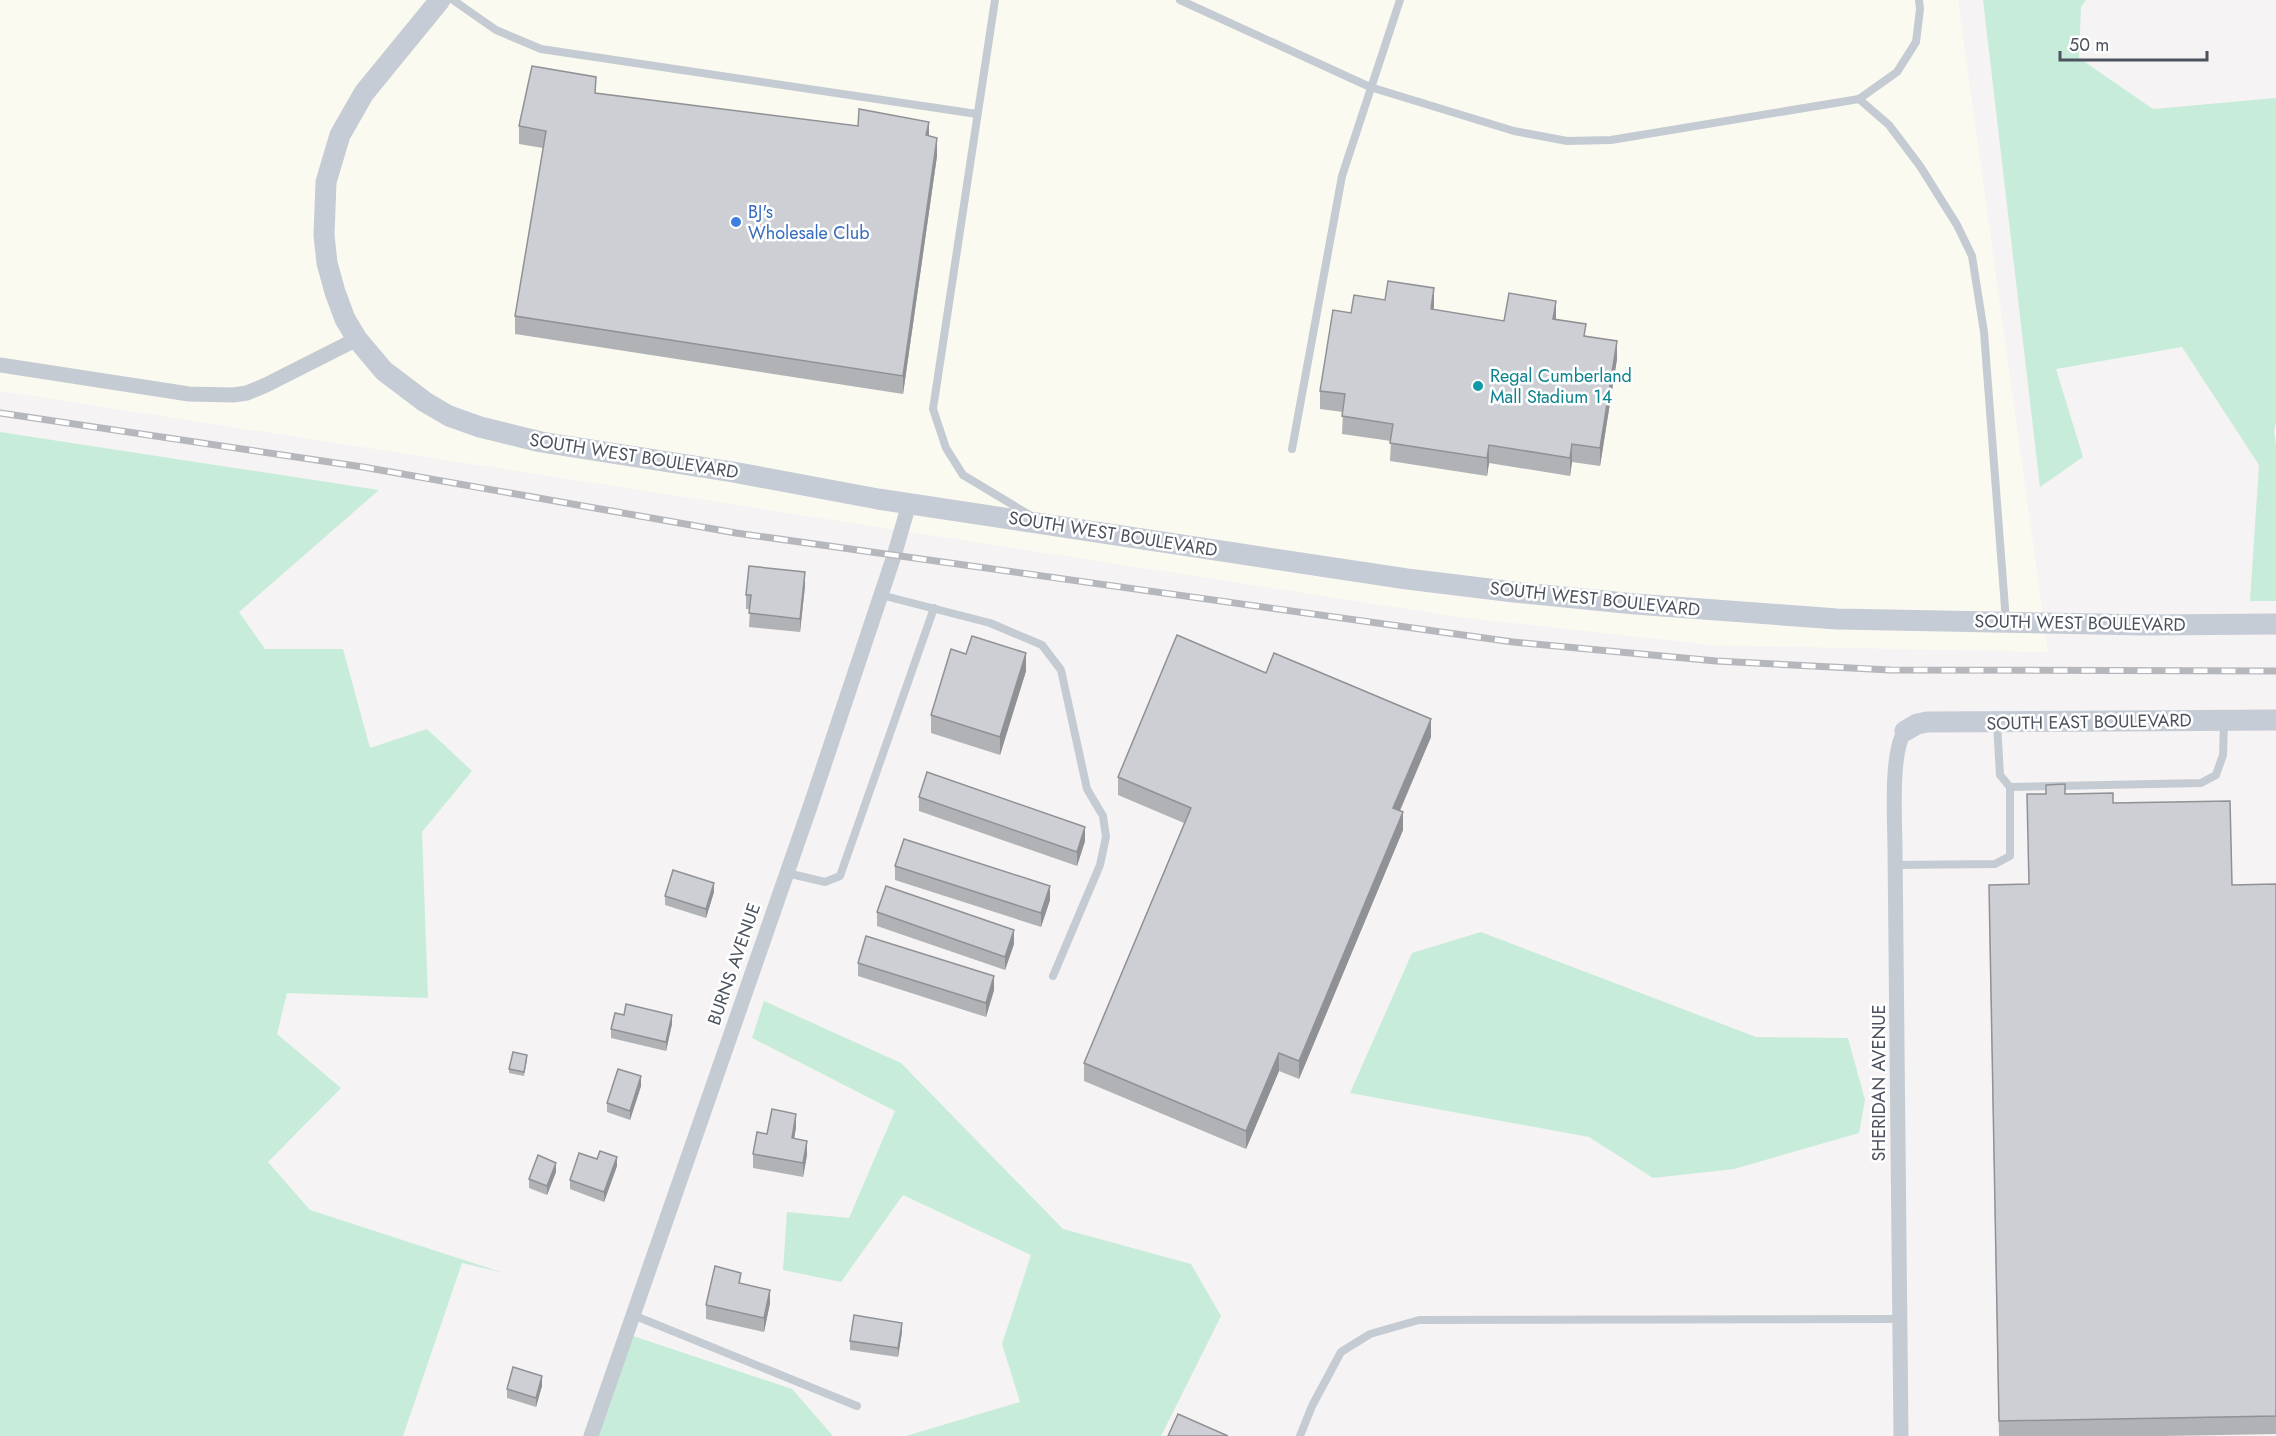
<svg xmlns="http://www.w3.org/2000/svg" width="2276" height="1436" viewBox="0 0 2276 1436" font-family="Jost,sans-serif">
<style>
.commercial{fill:#fbfaf0}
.green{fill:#c8ecda}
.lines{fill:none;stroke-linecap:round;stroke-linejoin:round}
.lane{stroke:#c5cbd2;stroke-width:8}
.street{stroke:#c5cbd2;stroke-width:15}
.secondary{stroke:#c6ccd6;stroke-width:21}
.rail-casing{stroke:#b6b7bc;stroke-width:7}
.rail{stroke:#fff;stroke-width:4.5;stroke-dasharray:14;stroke-linecap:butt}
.wall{fill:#b0b2b6}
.shaded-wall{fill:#909194}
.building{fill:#cdcfd4;stroke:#909194;stroke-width:1.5}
.shop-dot{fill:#3f7fe0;stroke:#fff;stroke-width:2}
.culture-dot{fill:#0f9aa8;stroke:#fff;stroke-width:2}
.labels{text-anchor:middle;stroke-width:5;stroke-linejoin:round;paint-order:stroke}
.shop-label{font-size:18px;fill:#366cbe;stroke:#fff;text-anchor:start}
.culture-label{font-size:18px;fill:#0d838f;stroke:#fff;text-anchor:start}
.street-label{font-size:18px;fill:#4c535e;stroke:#fff}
</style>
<rect width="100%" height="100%" fill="#f5f3f3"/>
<polygon class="commercial" points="0,0 1958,0 2048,652 1711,645 1459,617 0,391"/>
<g class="green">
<polygon points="1983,0 2086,0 2081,7 2079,58 2153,109 2276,98 2276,423 2274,430 2276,445 2276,601 2250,601 2259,465 2182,347 2056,369 2083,457 2040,487"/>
<polygon points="0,432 379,490 239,612 265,649 343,649 370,748 427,729 472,771 422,832 428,998 287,993 277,1034 341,1088 268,1162 310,1210 504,1273 462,1263 403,1436 0,1436"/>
<polygon points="1481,932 1756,1037 1848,1038 1865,1100 1859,1133 1734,1169 1653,1178 1589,1137 1350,1093 1412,953"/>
<polygon points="764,1001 901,1063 1063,1229 1191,1264 1221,1316 1161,1436 906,1436 1020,1402 1002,1344 1031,1255 903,1195 841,1282 783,1270 787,1212 849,1218 895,1111 752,1038"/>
<polygon points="627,1334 792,1389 833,1436 592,1436"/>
</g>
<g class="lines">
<g class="lane">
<polyline points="453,0 496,30 541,49 977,114"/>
<polyline points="995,0 933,409 946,448 963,475 1028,514"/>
<polyline points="1180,0 1370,87 1514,131 1567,141 1611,140 1859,99 1897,72 1916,42 1920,9 1919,0"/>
<polyline points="1859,99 1889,125 1920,166 1957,225 1972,256 1984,332 2006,621"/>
<polyline points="1292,449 1342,176 1400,0"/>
<polyline points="881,595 990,623 1042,645 1061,670 1087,789 1103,816 1106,837 1100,865 1053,976"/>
<polyline points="2010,787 2201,783 2216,775 2223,755 2224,722"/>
<polyline points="1896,865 1995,864 2010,856 2010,787 2000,775 1997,723"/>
<polyline points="787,873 825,882 840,876 934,608"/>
<polyline points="633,1315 857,1406"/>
<polyline points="1300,1436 1312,1406 1341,1352 1370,1334 1419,1320 1900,1319"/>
</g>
<g class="street">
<polyline points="0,365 189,394 233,395 247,393 266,385 357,339"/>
<polyline points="591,1436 811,804 894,556 909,504"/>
<path d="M1901 1436 1895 850C1895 822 1890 752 1905 731"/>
</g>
<g class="secondary">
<polyline points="440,0 364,93 340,135 326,182 324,235 327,263 335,292 345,319 357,339 384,371 425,402 449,416 480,427 541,442 733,472 878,499 1407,579 1514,592 1635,604 1837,619 2146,625 2276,624"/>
<polyline points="1905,731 1917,724 1927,722 2276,720"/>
</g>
<defs>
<polyline id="rail" points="0,413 363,467 736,533 1513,642 1716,661 1890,670 2276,671"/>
</defs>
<use href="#rail" class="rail-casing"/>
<use href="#rail" class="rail"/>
</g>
<g class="wall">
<polygon points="596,93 929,136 937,156 903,394 515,334 515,316 543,148 519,144 519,126"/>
<polygon points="1385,300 1434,306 1433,310 1504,321 1556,320 1586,336 1617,359 1600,466 1572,462 1570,476 1489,463 1487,476 1390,461 1391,441 1342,434 1343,412 1320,409 1320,391 1351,313"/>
<polygon points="805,586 800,632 749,627 750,609 746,609 746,595"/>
<polygon points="966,654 1026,671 1000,755 931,733 931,715"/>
<polygon points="1266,673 1431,737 1400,811 1403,830 1299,1079 1279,1071 1246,1149 1084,1081 1084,1063 1184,823 1118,795 1118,777"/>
<polygon points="2065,794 2113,803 2232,885 2276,884 2276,1434 2163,1436 1999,1436 1989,903 2029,884"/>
<polygon points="919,797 1085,841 1077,866 919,811"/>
<polygon points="895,866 1050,900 1041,927 895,880"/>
<polygon points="714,892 706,918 665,905 665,896"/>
<polygon points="877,912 1014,944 1005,970 877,926"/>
<polygon points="858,963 994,990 986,1017 858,976"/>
<polygon points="672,1024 666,1051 611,1038 611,1029"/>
<polygon points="527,1060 524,1076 509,1073 509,1069"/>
<polygon points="641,1086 630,1120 607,1112 607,1103"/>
<polygon points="796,1127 794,1139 807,1155 803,1177 753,1168 753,1154 767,1134"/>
<polygon points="617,1166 604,1202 570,1189 570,1180"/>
<polygon points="556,1172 547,1195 529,1188 529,1179"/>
<polygon points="741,1283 770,1303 764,1332 706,1319 706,1305"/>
<polygon points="902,1332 898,1357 850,1350 850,1341"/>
<polygon points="542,1386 536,1407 507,1398 507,1389"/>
</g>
<g class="shaded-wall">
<polygon points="929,122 929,140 926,135"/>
<polygon points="937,138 937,156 903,394 903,376"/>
<polygon points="1434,288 1434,306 1431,327 1431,309"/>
<polygon points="1556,301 1556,319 1553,319"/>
<polygon points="1617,341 1617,359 1600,466 1600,448"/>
<polygon points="1572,444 1572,462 1570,476 1570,458"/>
<polygon points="1489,445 1489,463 1487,476 1487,458"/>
<polygon points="805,572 805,586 800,632 800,619"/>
<polygon points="1026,653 1026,671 1000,755 1000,737"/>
<polygon points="1431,719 1431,737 1393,826 1393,808"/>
<polygon points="1403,812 1403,830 1299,1079 1299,1061"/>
<polygon points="1085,827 1085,841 1077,866 1077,852"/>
<polygon points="714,883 714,892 706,918 706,909"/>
<polygon points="1050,886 1050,900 1041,927 1041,913"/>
<polygon points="1014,930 1014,944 1005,970 1005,957"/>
<polygon points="994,976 994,990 986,1017 986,1003"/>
<polygon points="672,1015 672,1024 666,1051 666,1042"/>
<polygon points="1279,1053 1279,1071 1246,1149 1246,1131"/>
<polygon points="641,1076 641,1086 630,1120 630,1111"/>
<polygon points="796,1114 796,1127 792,1152 792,1138"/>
<polygon points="807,1141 807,1155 803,1177 803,1163"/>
<polygon points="617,1157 617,1166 604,1202 604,1192"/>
<polygon points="556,1163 556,1172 547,1195 547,1186"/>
<polygon points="770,1290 770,1303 764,1332 764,1318"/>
<polygon points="902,1323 902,1332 898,1357 898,1348"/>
<polygon points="542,1376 542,1386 536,1407 536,1398"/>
</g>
<g class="building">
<polygon points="532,66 596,77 595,93 858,126 859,109 929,122 926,135 937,138 903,376 515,316 546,131 519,126"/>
<polygon points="1388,281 1434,288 1431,309 1504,321 1509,293 1556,301 1553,319 1586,324 1584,336 1617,341 1600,448 1572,444 1570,458 1489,445 1487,458 1390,443 1393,424 1342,416 1345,394 1320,391 1333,310 1351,313 1354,295 1385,300"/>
<polygon points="749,566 805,572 800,619 749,613 751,595 746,595"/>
<polygon points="1177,635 1266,673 1274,653 1431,719 1393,808 1403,812 1299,1061 1279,1053 1246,1131 1084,1063 1191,808 1118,777"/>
<polygon points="972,636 1026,653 1000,737 931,715 951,649 966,654"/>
<polygon points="927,772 1085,827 1077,852 919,797"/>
<polygon points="2065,784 2065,794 2113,793 2113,803 2230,801 2232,885 2276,884 2276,1416 1999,1421 1989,885 2029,884 2027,794 2046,794 2046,785"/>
<polygon points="904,839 1050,886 1041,913 895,866"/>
<polygon points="673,870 714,883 706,909 665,896"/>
<polygon points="886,886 1014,930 1005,957 877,912"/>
<polygon points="866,936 994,976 986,1003 858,963"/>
<polygon points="626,1004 672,1015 666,1042 611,1029 615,1013 624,1015"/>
<polygon points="513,1052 527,1055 524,1072 509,1069"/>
<polygon points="618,1069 641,1076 630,1111 607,1103"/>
<polygon points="772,1109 796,1114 792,1138 807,1141 803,1163 753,1154 757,1132 767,1134"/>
<polygon points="600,1151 617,1157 604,1192 570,1180 579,1153 597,1159"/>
<polygon points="538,1155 556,1163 547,1186 529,1179"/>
<polygon points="715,1266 741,1273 739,1283 770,1290 764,1318 706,1305"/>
<polygon points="854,1315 902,1323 898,1348 850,1341"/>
<polygon points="513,1367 542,1376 536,1398 507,1389"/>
<polygon points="1178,1414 1228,1436 1168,1436"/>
</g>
<circle class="shop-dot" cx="736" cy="222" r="6"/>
<circle class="culture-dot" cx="1478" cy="386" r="6"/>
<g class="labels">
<g class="shop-label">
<text x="748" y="218">BJ's<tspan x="748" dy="21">Wholesale Club</tspan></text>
</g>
<g class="culture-label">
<text x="1490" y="382">Regal Cumberland<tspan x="1490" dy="21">Mall Stadium 14</tspan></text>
</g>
<g class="street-label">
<text transform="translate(634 456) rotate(9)" y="6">SOUTH WEST BOULEVARD</text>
<text transform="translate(1113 534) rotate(9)" y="6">SOUTH WEST BOULEVARD</text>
<text transform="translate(1595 599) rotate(6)" y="6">SOUTH WEST BOULEVARD</text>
<text transform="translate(2080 623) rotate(1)" y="6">SOUTH WEST BOULEVARD</text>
<text transform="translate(2089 722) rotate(-1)" y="6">SOUTH EAST BOULEVARD</text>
<text transform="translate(734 964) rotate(-71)" y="6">BURNS AVENUE</text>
<text transform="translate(1879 1083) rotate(-90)" y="6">SHERIDAN AVENUE</text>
</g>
</g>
<path d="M2060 51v9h147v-9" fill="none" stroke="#4c535e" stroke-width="3"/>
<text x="2069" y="51" font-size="18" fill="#4c535e" stroke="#ffffff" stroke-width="4.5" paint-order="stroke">50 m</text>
</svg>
